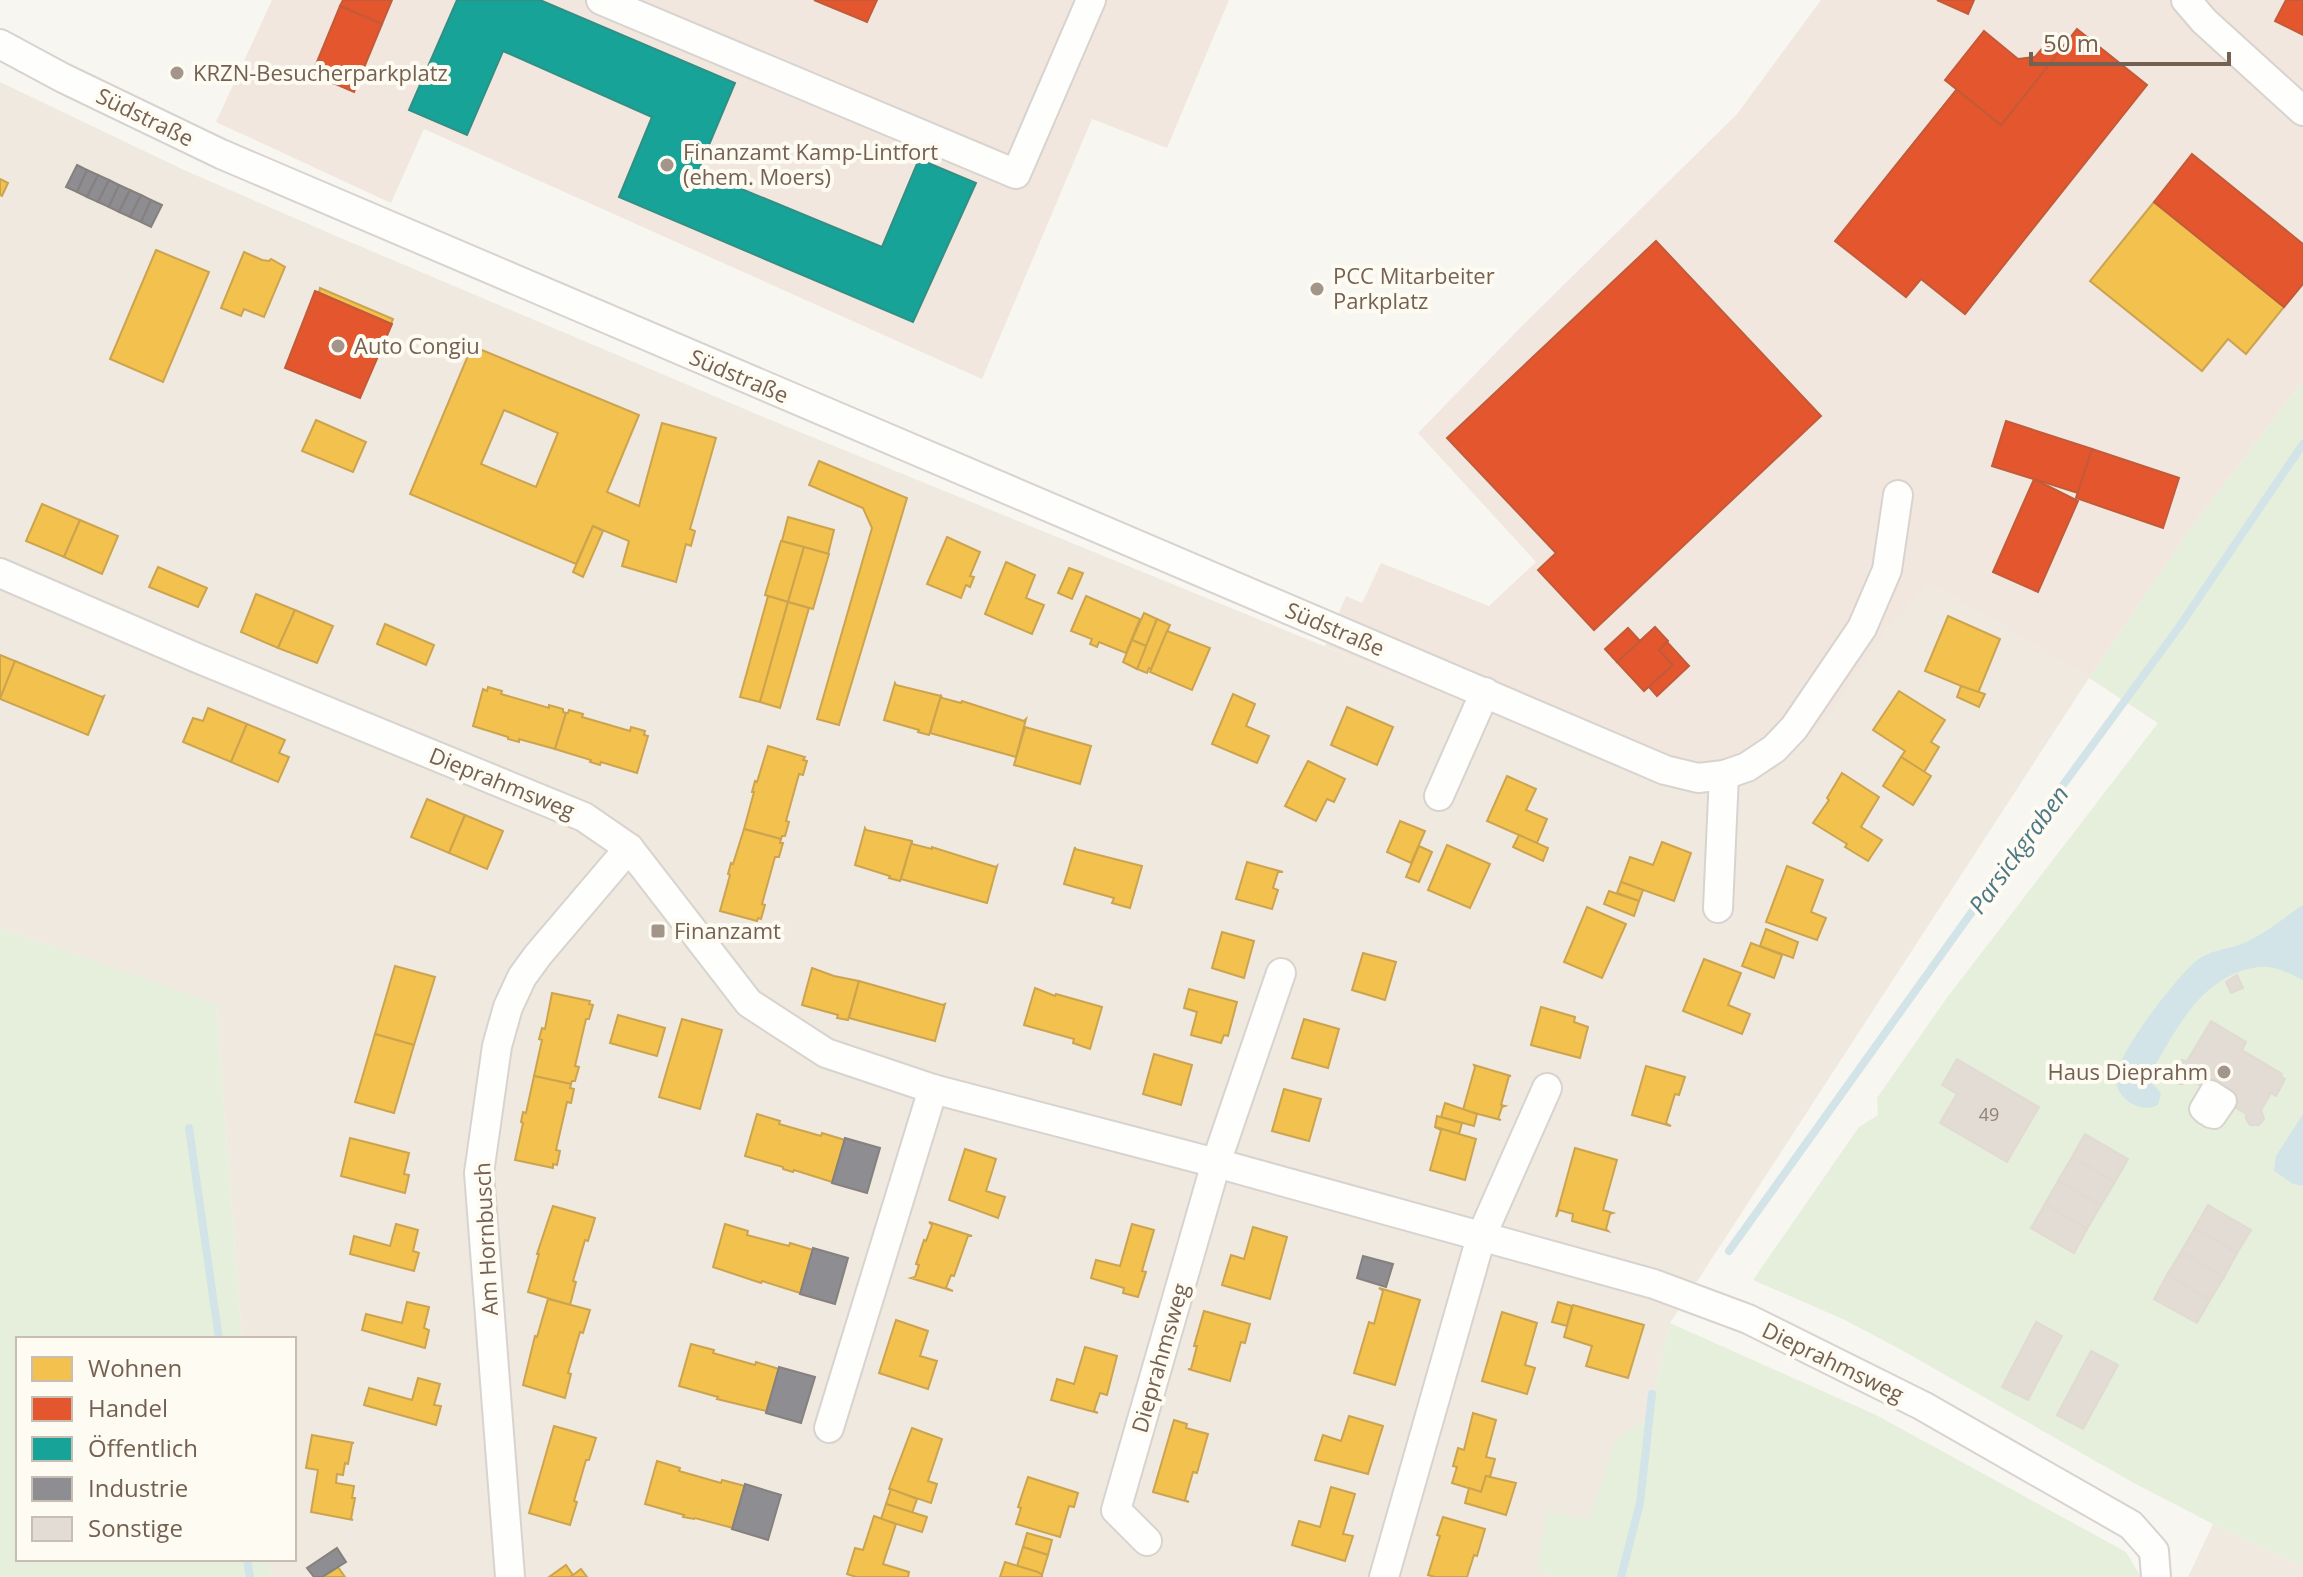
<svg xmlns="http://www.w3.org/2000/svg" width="2303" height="1577" viewBox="0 0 2303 1577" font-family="'Open Sans',sans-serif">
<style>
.residential{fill:#f0e9df}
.commercial{fill:#f1e7df}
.green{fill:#e5efdc}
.water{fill:#d2e4e8}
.homes{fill:#f2c14e;stroke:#cca44f;stroke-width:2;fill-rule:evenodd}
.shops{fill:#e4572e;stroke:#c35a38;stroke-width:2}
.public{fill:#17a398;stroke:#338f83;stroke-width:2}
.industry{fill:#8d8d92;stroke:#86807e;stroke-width:2}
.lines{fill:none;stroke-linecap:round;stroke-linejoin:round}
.stream{stroke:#d2e4e8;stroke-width:8}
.building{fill:#e2dcd5;stroke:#e1dad2;stroke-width:2}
.pedestrian-casing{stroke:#d8d3ce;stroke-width:26}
.minor-casing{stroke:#d8d3ce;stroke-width:32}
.pedestrian{stroke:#fefefd;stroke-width:22}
.minor{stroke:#fefefd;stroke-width:28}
.poi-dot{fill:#a39589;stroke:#fefbf3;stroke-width:3}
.labels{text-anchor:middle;stroke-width:8;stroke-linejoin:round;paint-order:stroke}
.number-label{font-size:18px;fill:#938275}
.poi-label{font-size:22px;fill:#756151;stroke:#fefbf3;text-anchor:start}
.street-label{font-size:22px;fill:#756151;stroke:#fefbf3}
.water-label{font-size:24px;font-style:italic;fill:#4c7786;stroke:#fefbf3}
</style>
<rect width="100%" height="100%" fill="#f8f6f0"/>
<g class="residential">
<polygon points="0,82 184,170 343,239 773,421 1483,711 1701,792 1744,785 1778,763 1886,630 1930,581 2089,678 1670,1323 1649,1417 1615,1442 1590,1520 1537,1569 1555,1577 271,1577 269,1559 294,1559 294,1339 242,1339 216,1005 0,928"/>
<polygon points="2213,1524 2303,1566 2303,1577 2188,1577"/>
</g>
<g class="commercial">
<polygon points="272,0 1229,0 1167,148 1092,119 982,379 424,129 391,203 216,122"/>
<polygon points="1821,0 2303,0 2303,381 2188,532 2089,678 1930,582 1886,630 1829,715 1778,763 1744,785 1701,792 1659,784 1325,646 1346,596 1362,603 1381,563 1489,606 1536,562 1418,433 1520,328 1737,114"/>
</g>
<g class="green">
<polygon points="2303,381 2303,1566 2213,1524 2132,1482 1907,1353 1845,1320 1753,1280 1859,1127 1878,1115 1877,1098 1946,999 2158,723 2089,678 2188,532"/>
<polygon points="0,928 216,1004 242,1339 18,1339 18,1559 269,1559 271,1577 0,1577"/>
<polygon points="1670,1323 1876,1415 2126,1552 2141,1577 1555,1577 1537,1570 1547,1511 1590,1519 1615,1441 1649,1417"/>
</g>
<g class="water">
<path d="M2303 905V980C2292 975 2280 968 2268 967 2260 966 2252 968 2244 970 2196 985 2174 1034 2150 1074L2151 1082 2161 1093 2158 1105C2148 1110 2138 1108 2129 1102 2121 1096 2115 1087 2116 1076 2120 1050 2175 979 2196 961 2209 950 2226 950 2241 944 2264 935 2283 918 2303 905Z"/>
<polygon points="2303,1114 2303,1186 2293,1184 2274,1171 2276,1156"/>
</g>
<g class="homes">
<polygon points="0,179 8,183 2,196 0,195"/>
<polygon points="2154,202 2284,307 2246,354 2228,339 2202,371 2090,281"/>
<polygon points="156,250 209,272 163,382 110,359"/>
<polygon points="244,252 262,260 269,261 271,259 285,267 264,317 244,309 241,316 221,308"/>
<polygon points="320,288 393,319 391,324 319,293"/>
<path d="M472 346 639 415 607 492 639 506 662 423 716 438 690 529 695 531 691 546 686 544 676 582 622 566 629 541 593 526 576 564 410 494ZM504 410 558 433 536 487 481 464Z"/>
<polygon points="316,420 366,442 353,472 302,451"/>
<polygon points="819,461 907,498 839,725 817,719 872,528 863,508 809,485"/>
<polygon points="42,504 80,520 64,557 26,541"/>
<polygon points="788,517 834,530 828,554 782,541"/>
<polygon points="80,520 118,536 102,574 64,557"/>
<polygon points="593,526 603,531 583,577 573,572"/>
<polygon points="947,537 980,552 970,576 974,577 970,587 966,585 961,598 927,584"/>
<polygon points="781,541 804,547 788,602 765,595"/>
<polygon points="804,547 829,554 813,609 788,602"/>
<polygon points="1006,562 1035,575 1026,598 1044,605 1032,634 985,614"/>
<polygon points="158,567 207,588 198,607 149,587"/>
<polygon points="1069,568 1083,573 1072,599 1058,593"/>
<polygon points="256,594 295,610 278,648 241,632"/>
<polygon points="768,596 788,602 760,702 740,697"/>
<polygon points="1086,596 1140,619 1126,653 1099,642 1097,647 1090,644 1092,639 1071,631"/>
<polygon points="788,602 809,608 780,708 760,702"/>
<polygon points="295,610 333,626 317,663 278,648"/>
<polygon points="1144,613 1157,619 1146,646 1132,640"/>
<polygon points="1948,616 2000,639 1978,693 1925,671"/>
<polygon points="1157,619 1170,625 1151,669 1149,668 1147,673 1137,669"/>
<polygon points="385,624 434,645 426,665 377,644"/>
<polygon points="1167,631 1210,648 1192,690 1150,672"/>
<polygon points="1132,640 1146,646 1137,669 1123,662"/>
<polygon points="0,655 15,661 0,699"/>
<polygon points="15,661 102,697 104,696 88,735 0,699"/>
<polygon points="895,683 896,685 941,696 929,735 918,732 919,730 884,720"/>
<polygon points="1961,686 1985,694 1979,707 1957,697"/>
<polygon points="488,687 502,691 501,694 549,708 549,705 563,709 563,712 566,713 555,749 519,739 519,742 508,739 508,737 473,726 483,689 487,691"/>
<polygon points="1899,691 1945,720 1931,742 1939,747 1924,772 1901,757 1905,751 1873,730"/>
<polygon points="1233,694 1255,704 1246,726 1269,736 1257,763 1212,744"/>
<polygon points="941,696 942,698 961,703 962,701 1024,721 1026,719 1016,757 930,733"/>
<polygon points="1347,707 1393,727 1377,765 1331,745"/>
<polygon points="208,708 247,724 231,762 183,742 193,718 203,721"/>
<polygon points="569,710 583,714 582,717 630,731 631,727 645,731 644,735 648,736 637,773 601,762 600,765 590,762 591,760 555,749 566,713 568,713"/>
<polygon points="247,724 285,740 279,753 289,757 278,782 231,762"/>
<polygon points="1025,727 1091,746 1080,784 1014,765"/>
<polygon points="768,746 805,757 803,760 807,761 803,775 799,774 786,821 789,822 785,836 782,836 781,839 744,829 754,792 752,792 755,781 757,782"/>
<polygon points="1901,757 1931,776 1913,805 1883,786"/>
<polygon points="1308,761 1345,779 1334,802 1327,799 1316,821 1285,806"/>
<polygon points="1842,773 1879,797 1861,827 1882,840 1868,861 1845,847 1847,844 1813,823 1829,800 1827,798"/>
<polygon points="1507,776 1536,789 1526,810 1547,819 1537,843 1487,821"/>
<polygon points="427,799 465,815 449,853 411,837"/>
<polygon points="465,815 503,831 487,869 449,853"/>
<polygon points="1400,821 1425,831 1411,863 1387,852"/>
<polygon points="865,828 866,830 912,841 900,881 889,878 890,876 855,865"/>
<polygon points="744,829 781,839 780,843 783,843 779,857 775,857 762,904 765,905 761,919 758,918 757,921 720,911 730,875 728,874 731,863 733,864"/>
<polygon points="1519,835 1548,848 1543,861 1513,847"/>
<polygon points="912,841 912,844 932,849 932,847 976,861 996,867 997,866 987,903 901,879"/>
<polygon points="1662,842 1691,853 1674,901 1621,882 1630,857 1653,865"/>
<polygon points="1447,845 1490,864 1470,908 1428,890"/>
<polygon points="1419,846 1432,852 1419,882 1406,877"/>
<polygon points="1075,847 1075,849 1142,866 1130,908 1112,903 1114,898 1064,884"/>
<polygon points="1247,862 1283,872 1278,872 1273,888 1278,890 1272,909 1236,899"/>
<polygon points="1787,866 1823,880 1811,912 1826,918 1817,940 1766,922"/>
<polygon points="1621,882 1643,890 1639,901 1617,893"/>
<polygon points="1609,891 1639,901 1634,916 1604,904"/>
<polygon points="1587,907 1626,924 1602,978 1564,962"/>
<polygon points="1766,929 1798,942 1793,958 1760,946"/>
<polygon points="1222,932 1254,941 1244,978 1212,968"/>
<polygon points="1751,943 1782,955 1774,978 1742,966"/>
<polygon points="1363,953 1396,962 1385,1000 1352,990"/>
<polygon points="1704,959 1741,973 1728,1005 1750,1014 1742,1034 1683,1011"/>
<polygon points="395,966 435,977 414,1045 375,1034"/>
<polygon points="812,968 834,976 859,981 848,1020 837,1018 838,1015 802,1005"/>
<polygon points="859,981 943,1005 945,1004 935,1041 849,1018"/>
<polygon points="1035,988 1055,996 1056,994 1102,1007 1090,1049 1073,1043 1074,1039 1024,1025"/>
<polygon points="1189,989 1237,1002 1228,1036 1224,1035 1221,1043 1191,1035 1197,1012 1184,1008"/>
<polygon points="552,993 590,1001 589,1004 593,1005 589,1019 586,1019 575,1066 579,1067 575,1081 572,1081 571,1084 534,1076 542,1040 539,1039 542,1028 545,1029"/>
<polygon points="1541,1007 1575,1017 1574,1022 1588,1027 1580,1058 1531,1045"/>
<polygon points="618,1015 665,1028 657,1056 610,1043"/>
<polygon points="682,1019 722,1030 700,1109 659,1097"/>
<polygon points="1304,1019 1339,1029 1328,1068 1292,1058"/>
<polygon points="375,1034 414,1045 394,1113 355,1102"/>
<polygon points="1154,1054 1192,1065 1181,1105 1143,1094"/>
<polygon points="1474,1065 1511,1076 1509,1076 1501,1105 1505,1106 1502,1107 1498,1119 1501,1120 1463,1110 1475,1067"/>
<polygon points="1646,1066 1685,1077 1679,1095 1675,1094 1666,1123 1671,1126 1632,1115"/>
<polygon points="534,1076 571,1084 570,1088 574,1089 571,1103 567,1102 556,1150 560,1151 557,1165 553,1164 553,1168 515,1160 523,1123 521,1122 523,1112 526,1113"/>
<polygon points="1284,1089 1321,1099 1309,1141 1272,1131"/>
<polygon points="1445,1103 1477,1114 1474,1126 1441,1117"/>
<polygon points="757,1114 780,1121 779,1124 821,1136 822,1133 845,1140 832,1182 794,1170 793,1172 783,1169 783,1167 745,1156"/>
<polygon points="1437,1116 1462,1123 1459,1134 1435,1127"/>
<polygon points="1435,1127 1476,1139 1465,1180 1430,1170 1441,1130"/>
<polygon points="350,1138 409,1153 404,1174 409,1175 405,1193 341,1176"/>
<polygon points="1575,1148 1617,1160 1603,1210 1613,1213 1610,1214 1606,1229 1608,1231 1572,1221 1573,1214 1559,1210 1556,1217"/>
<polygon points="965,1149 996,1159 986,1191 1005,1197 998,1218 949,1200"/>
<polygon points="553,1206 595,1218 588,1241 585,1240 573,1281 576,1282 570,1305 528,1292 539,1254 537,1254"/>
<polygon points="929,1222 972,1236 968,1236 954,1276 951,1275 946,1288 953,1291 911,1278 915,1277 919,1265 916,1264 924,1240 926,1241 932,1225"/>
<polygon points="396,1224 418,1230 413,1251 419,1253 414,1271 350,1254 354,1236 390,1246"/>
<polygon points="725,1224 748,1231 747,1235 789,1246 790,1243 813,1250 800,1293 762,1281 761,1283 713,1267"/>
<polygon points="1132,1224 1154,1230 1142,1271 1146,1272 1138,1297 1123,1293 1124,1288 1091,1278 1096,1260 1120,1266"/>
<polygon points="1253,1227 1287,1237 1270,1299 1222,1285 1231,1255 1244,1259"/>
<polygon points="1379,1288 1420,1300 1395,1385 1354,1373 1369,1322 1374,1324 1383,1291"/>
<polygon points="548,1299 590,1310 583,1333 580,1332 568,1373 571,1374 565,1398 523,1385 535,1336 537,1337"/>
<polygon points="407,1302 429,1307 424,1328 429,1330 425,1348 362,1330 366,1314 402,1323"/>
<polygon points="1558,1302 1572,1306 1567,1326 1552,1322"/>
<polygon points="1573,1305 1644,1325 1628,1378 1586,1366 1592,1346 1564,1337"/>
<polygon points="1204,1311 1250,1324 1245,1343 1241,1342 1230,1381 1188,1369 1191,1369 1197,1346 1194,1346"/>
<polygon points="1502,1312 1537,1323 1525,1365 1535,1368 1527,1394 1482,1381"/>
<polygon points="896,1320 928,1331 920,1356 937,1361 928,1389 879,1373"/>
<polygon points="691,1344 714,1350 713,1353 755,1365 756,1362 779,1369 766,1411 717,1399 718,1397 679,1386"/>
<polygon points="1085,1347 1117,1356 1107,1395 1100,1393 1094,1411 1098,1413 1051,1400 1057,1379 1074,1384"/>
<polygon points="418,1378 440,1384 434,1405 441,1406 436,1425 364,1405 369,1388 412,1400"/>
<polygon points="1473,1413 1496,1420 1486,1457 1495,1459 1490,1477 1486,1476 1481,1492 1452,1483 1457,1467 1453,1466 1458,1448 1464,1450"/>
<polygon points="1349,1416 1383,1426 1368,1474 1315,1460 1323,1435 1341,1441"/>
<polygon points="1174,1420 1187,1424 1186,1428 1208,1434 1197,1473 1193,1472 1185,1500 1189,1502 1153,1492"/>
<polygon points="554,1426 596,1438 589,1460 586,1460 574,1501 577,1502 570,1525 529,1513"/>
<polygon points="912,1428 942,1439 928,1481 937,1484 931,1503 889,1489"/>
<polygon points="312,1435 354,1443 352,1443 348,1464 345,1463 343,1475 337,1474 336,1483 354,1486 352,1498 355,1498 351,1519 353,1520 311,1512 318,1470 306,1468"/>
<polygon points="657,1461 680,1468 679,1471 721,1483 722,1480 745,1486 733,1528 695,1518 694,1519 683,1517 684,1515 645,1504"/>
<polygon points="1486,1476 1516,1483 1506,1515 1465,1503 1469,1488 1481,1492"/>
<polygon points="1028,1477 1078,1493 1074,1507 1069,1506 1060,1537 1016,1524 1021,1508 1018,1507"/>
<polygon points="1331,1487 1355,1494 1343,1534 1353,1536 1345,1561 1292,1545 1299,1521 1320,1527"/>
<polygon points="891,1489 917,1499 912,1513 886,1504"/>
<polygon points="886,1504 927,1517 922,1532 881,1519"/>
<polygon points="874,1516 896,1524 883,1564 909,1572 908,1577 856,1577 847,1574 855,1548 863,1550"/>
<polygon points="1443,1517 1485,1529 1477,1556 1474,1555 1467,1577 1435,1577 1428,1575 1440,1536 1437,1535"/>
<polygon points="1027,1533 1052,1540 1048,1555 1023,1547"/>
<polygon points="1023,1547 1048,1555 1042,1575 1017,1566"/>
<polygon points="1005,1562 1038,1572 1042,1575 1042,1577 1000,1577"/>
<polygon points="566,1565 573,1575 570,1577 549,1577"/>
<polygon points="338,1567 345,1577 323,1577"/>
<polygon points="581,1569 587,1577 570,1577 573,1575"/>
</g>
<g class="shops">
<polygon points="343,0 392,0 382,24 340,6"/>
<polygon points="814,0 877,0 867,22"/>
<polygon points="1937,0 1974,0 1968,14"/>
<polygon points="2286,0 2303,0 2303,35 2275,21"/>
<polygon points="340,6 382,24 354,92 312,74"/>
<polygon points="2077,29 2147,85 1965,314 1921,279 1906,297 1835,241 1957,89 2001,125"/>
<polygon points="1984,31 2018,59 2035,57 2051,38 2063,47 2001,125 1945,80"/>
<polygon points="2192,154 2303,244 2303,284 2284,307 2154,202"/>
<polygon points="1656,241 1821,416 1594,630 1538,570 1556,553 1447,438"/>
<polygon points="315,291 392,324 360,398 285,368"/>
<polygon points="2006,421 2092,449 2078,493 1992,466"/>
<polygon points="2092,449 2179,478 2163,528 2076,498"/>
<polygon points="2034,479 2078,501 2038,592 1993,572"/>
<polygon points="1655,627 1668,641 1659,650 1673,665 1644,691 1617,662"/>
<polygon points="1628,628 1640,641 1617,662 1605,649"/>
<polygon points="1667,642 1689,666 1657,696 1649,687 1673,665 1659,650"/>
</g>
<polygon class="public" points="457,0 540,0 735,83 698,171 882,247 919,159 976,183 913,322 619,197 652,117 503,51 467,135 409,110"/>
<g class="industry">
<polygon points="77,165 87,170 77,192 66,187"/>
<polygon points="87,170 98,175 87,197 77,192"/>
<polygon points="98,175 109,180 98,202 87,197"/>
<polygon points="109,180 119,185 109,207 98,202"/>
<polygon points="119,185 130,190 119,212 109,207"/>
<polygon points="130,190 141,195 130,217 119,212"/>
<polygon points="141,195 151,200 141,222 130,217"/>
<polygon points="151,200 162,205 151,227 141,222"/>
<polygon points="845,1138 880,1148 867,1193 832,1183"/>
<polygon points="813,1248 848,1258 835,1304 800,1294"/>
<polygon points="1363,1256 1393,1264 1386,1287 1357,1278"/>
<polygon points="779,1367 815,1377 801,1423 766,1413"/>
<polygon points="745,1484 781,1495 768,1540 732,1529"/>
<polygon points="337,1548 346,1562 322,1577 314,1577 307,1568"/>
</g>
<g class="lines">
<g class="stream">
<polyline points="189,1128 219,1339"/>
<polyline points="1729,1251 2052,800 2179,627 2303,444"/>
<polyline points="247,1559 250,1577"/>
<polyline points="1621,1577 1640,1503 1652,1394"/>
</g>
</g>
<g class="building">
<polygon points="2237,975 2243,988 2231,993 2226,982"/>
<polygon points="2211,1021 2246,1042 2242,1050 2282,1074 2281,1077 2285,1079 2276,1096 2271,1093 2261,1110 2264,1119 2259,1125 2250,1125 2246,1119 2246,1114 2191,1080 2183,1084 2178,1084 2171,1076 2173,1064 2182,1060 2187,1061"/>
<polygon points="1957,1059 2039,1107 2007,1162 1940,1123 1957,1094 1942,1085"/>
<polygon points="2085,1134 2128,1159 2115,1182 2072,1157"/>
<polygon points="2072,1157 2115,1182 2101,1205 2058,1181"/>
<polygon points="2058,1181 2101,1205 2087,1229 2045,1204"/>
<polygon points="2045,1204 2087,1229 2074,1253 2031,1228"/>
<polygon points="2208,1205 2251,1230 2237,1253 2195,1228"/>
<polygon points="2195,1228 2237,1253 2224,1277 2181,1252"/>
<polygon points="2181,1252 2224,1277 2210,1300 2167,1275"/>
<polygon points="2167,1275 2210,1300 2197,1323 2154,1299"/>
<polygon points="2036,1322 2062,1336 2028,1400 2002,1387"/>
<polygon points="2091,1351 2118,1365 2083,1429 2057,1415"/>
</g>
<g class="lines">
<defs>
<polygon id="pedestrian" points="2211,1092 2225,1101 2214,1117 2210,1116 2214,1109 2210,1106 2205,1113 2201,1109"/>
<g id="minor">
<polyline points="601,0 1016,174 1091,0"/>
<polyline points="2186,0 2204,21 2303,111"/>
<polyline points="0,44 63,78 221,154 1665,770 1698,778 1724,775 1747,767 1774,749 1794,728 1862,628 1887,570 1898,495"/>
<polyline points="0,573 197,658 584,817 629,848 749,1003 826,1053 933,1089 1216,1163 1654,1284 1748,1319 1923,1406 2131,1525 2154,1551 2156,1577"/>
<polyline points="1439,796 1485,692"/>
<polyline points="1718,908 1724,775"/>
<polyline points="829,1428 933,1089"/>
<polyline points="1147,1541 1116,1510 1216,1163 1281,973"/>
<polyline points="510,1577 479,1173 497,1046 508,1007 522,977 538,955 629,848"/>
<polyline points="1384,1577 1481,1237 1547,1088"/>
</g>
</defs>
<use href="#pedestrian" class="pedestrian-casing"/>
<use href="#minor" class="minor-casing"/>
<use href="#pedestrian" class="pedestrian"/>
<use href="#minor" class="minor"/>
</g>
<g class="poi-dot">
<circle cx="177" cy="73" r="8"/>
<circle cx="667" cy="165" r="8"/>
<circle cx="1317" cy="289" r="8"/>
<circle cx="338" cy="346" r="8"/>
<rect x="650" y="923" width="16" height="16" rx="4"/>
<circle cx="2224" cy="1072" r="8"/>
</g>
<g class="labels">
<g class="number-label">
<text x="1989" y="1121">49</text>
</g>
<g class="poi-label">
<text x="193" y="81">KRZN-Besucherparkplatz</text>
<text x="683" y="160">Finanzamt Kamp-Lintfort<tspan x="683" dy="25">(ehem. Moers)</tspan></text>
<text x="1333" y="284">PCC Mitarbeiter<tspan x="1333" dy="25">Parkplatz</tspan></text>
<text x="354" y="354">Auto Congiu</text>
<text x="674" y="939">Finanzamt</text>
<text x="2208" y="1080" text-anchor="end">Haus Dieprahm</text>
</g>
<g class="street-label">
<text transform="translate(145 117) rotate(26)" y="8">Südstraße</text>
<text transform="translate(739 376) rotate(23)" y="8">Südstraße</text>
<text transform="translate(1335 629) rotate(23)" y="8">Südstraße</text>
<text transform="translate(502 783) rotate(22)" y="8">Dieprahmsweg</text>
<text transform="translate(486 1239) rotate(-93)" y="8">Am Hornbusch</text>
<text transform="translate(1160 1358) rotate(-74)" y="8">Dieprahmsweg</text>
<text transform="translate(1833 1362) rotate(26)" y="8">Dieprahmsweg</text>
</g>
<g class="water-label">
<text transform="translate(2019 850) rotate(-54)" y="8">Parsickgraben</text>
</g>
</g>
<rect x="16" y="1337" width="280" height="224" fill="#fefbf3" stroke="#c7bdb2" stroke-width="2"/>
<rect x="32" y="1357" width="40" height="24" fill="#f2c14e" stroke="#c7bdb2" stroke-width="2"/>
<text x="88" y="1377" font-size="24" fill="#756151">Wohnen</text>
<rect x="32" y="1397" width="40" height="24" fill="#e4572e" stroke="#c7bdb2" stroke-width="2"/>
<text x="88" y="1417" font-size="24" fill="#756151">Handel</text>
<rect x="32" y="1437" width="40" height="24" fill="#17a398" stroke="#c7bdb2" stroke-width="2"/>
<text x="88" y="1457" font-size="24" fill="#756151">Öffentlich</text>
<rect x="32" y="1477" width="40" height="24" fill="#8d8d92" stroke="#c7bdb2" stroke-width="2"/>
<text x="88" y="1497" font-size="24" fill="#756151">Industrie</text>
<rect x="32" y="1517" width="40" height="24" fill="#e2dcd5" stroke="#c7bdb2" stroke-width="2"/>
<text x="88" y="1537" font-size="24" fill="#756151">Sonstige</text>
<path d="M2031 52v12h198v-12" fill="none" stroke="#756151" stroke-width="4"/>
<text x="2043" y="52" font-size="24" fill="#756151" stroke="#fefbf3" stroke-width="6" paint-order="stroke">50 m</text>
</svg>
